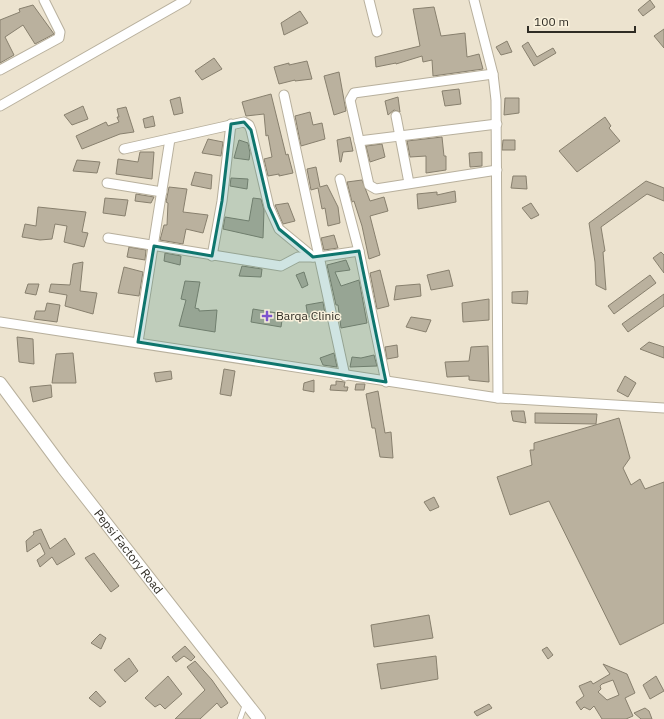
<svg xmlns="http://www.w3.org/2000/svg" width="664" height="719" viewBox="0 0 664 719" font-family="'IBM Plex Sans',sans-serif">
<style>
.building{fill:#bab19e;stroke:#88806e;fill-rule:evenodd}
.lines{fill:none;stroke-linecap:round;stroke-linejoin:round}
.service-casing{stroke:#b8b09d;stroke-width:6}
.minor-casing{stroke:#b8b09d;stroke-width:11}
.secondary-casing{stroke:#b8b09d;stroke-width:14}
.service{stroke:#fff;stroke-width:4.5}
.minor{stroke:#fff;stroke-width:9}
.secondary{stroke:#fff;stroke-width:12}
.marked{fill:#0f766e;fill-opacity:0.2;stroke:#0f766e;stroke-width:3;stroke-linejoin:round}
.poi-dot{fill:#7d54cd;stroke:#f9f1dc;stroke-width:1.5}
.labels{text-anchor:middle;stroke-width:3;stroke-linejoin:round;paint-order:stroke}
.poi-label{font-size:12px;fill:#2f2c24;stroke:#f9f1dc;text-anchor:start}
.street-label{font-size:12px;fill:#2f2c24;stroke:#f9f1dc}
</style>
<rect width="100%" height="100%" fill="#ece3cf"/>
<g class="building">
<polygon points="650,0 655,7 643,16 638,10"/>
<polygon points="33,5 54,34 35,44 23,25 5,37 14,55 0,63 0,20 20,12 19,9"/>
<polygon points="434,7 441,36 465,33 467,57 479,54 483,69 433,76 432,60 423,62 422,56 396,64 396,63 376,67 375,57 420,46 413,9"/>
<polygon points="300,11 308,23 284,35 281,23"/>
<polygon points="664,29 664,48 654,36"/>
<polygon points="507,41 512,52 501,55 496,47"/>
<polygon points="528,42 537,57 553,48 556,53 534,66 522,46"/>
<polygon points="214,58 222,69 202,80 195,71"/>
<polygon points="307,61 312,79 295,81 295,80 279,84 274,67 289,63 289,65"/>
<polygon points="339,72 346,111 334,115 324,76"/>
<polygon points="459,89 461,104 445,106 442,91"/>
<polygon points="271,94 286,155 288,154 293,173 279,176 279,174 268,176 264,159 272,157 268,135 266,136 264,114 246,116 242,102"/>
<polygon points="180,97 183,113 174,115 170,100"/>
<polygon points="398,97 400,112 394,110 388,115 385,101"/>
<polygon points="505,98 519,98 519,113 504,115"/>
<polygon points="83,106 88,119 72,125 64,115"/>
<polygon points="126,107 134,132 120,134 82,149 76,136 106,122 108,126 119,122 117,117 119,117 117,109"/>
<polygon points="310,112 313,125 322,123 325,139 301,146 295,116"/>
<polygon points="153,116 155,126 145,128 143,119"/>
<polygon points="605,117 611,126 609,128 620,141 577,172 559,151"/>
<polygon points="350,137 353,151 343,152 341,162 340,162 337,140"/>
<polygon points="442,137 444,156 446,156 446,170 426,173 426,156 410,157 407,141"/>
<polygon points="208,139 223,142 221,156 202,153"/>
<polygon points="239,140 248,143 250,153 249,160 234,158"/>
<polygon points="503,140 515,140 515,150 502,150"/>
<polygon points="382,144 385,157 370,162 366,146"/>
<polygon points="140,152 154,152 152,179 116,174 118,159 138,162"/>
<polygon points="482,152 482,166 470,167 469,153"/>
<polygon points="77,160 100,162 97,173 73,171"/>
<polygon points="316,167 320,187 327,185 338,207 340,223 328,226 325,208 322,209 318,188 311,190 307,169"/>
<polygon points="195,172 212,175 211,189 191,185"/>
<polygon points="513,176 526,176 527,189 511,188"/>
<polygon points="231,178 248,179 247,189 230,186"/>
<polygon points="362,180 370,201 384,197 388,211 370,216 380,255 369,259 362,226 354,201 352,202 347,182"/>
<polygon points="646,181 664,188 664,201 647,194 601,227 605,251 603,252 606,290 596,285 595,262 589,223"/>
<polygon points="169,187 187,189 183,212 208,215 203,233 186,229 183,244 160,240 164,225 167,225 168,203 166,202"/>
<polygon points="455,191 456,202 418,209 417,194 437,192 437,195"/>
<polygon points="136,194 154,197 151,203 135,201"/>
<polygon points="105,198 128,200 125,216 103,213"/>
<polygon points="253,198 261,199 264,210 263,238 223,229 225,217 249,221"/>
<polygon points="288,203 295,221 283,224 275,205"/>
<polygon points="531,203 539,215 531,219 522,208"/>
<polygon points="38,207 86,212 82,232 88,233 84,247 64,242 67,226 55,224 52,239 40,240 22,237 25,224 36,226"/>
<polygon points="334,235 338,248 324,250 321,238"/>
<polygon points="129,247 146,250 145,260 127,257"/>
<polygon points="661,252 664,255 664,273 653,258"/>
<polygon points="165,253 181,256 180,265 164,261"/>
<polygon points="346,260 350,270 335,272 341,286 359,280 367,323 341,328 338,305 336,305 327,265"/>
<polygon points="83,262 80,291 97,293 93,314 65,306 67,295 49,292 51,284 70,285 73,264"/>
<polygon points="242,266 262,269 261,277 239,276"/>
<polygon points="124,267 143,272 139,296 118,293"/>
<polygon points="380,270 389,306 377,309 370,273"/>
<polygon points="449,270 453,286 431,290 427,275"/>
<polygon points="304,272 308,285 302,288 296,275"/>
<polygon points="650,275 656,283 614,314 608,306"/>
<polygon points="185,281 200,282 195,308 199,309 199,311 217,310 215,332 179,326 186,300 181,299"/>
<polygon points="28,284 39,284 36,295 25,293"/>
<polygon points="420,284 421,296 394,300 396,286"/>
<polygon points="528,291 527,304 512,303 512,292"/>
<polygon points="664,294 664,306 628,332 622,324"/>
<polygon points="489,299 489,320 463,322 462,303"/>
<polygon points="323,302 325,314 308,317 306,305"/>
<polygon points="47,303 60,305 57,322 34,319 36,311 45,311"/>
<polygon points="253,309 283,314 281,327 251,322"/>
<polygon points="411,317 431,320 426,332 406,327"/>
<polygon points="17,337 33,339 34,364 19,362"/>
<polygon points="649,342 664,347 664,358 640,349"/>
<polygon points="397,345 398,357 387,359 385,347"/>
<polygon points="488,346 489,382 469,380 469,376 447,377 445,362 469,361 471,347"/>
<polygon points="73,353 76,383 52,383 56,354"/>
<polygon points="334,353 337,367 323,365 320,358"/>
<polygon points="374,355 377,366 350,367 352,357 361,358"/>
<polygon points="224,369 235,371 231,396 220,394"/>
<polygon points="171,371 172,379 156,382 154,373"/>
<polygon points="625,376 636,383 628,397 617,391"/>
<polygon points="314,380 314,392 303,390 304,383"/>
<polygon points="336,381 345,382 344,387 348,387 347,391 330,390 331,385 336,385"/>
<polygon points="356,384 365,384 364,390 355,390"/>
<polygon points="51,385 52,397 33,402 30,387"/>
<polygon points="378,391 385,433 391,432 393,458 380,457 375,428 372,428 366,394"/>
<polygon points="511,411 524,411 526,423 513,421"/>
<polygon points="535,413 597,414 596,424 535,423"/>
<polygon points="619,418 630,458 623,468 631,485 640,479 645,489 664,482 664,623 620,645 549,501 510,515 497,477 532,465 530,450 534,450 534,443"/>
<polygon points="434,497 439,507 430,511 424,502"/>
<polygon points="41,529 50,549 65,538 75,554 57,565 52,557 40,567 37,560 45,554 40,543 27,552 26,541 34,534 33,532"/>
<polygon points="94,553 119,586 111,592 85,558"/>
<polygon points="429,615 433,638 374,647 371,625"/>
<polygon points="100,634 106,638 101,649 91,643"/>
<polygon points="185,646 195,657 191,661 184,656 176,662 172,657"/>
<polygon points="547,647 553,655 548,659 542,650"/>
<polygon points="436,656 438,679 381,689 377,664"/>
<polygon points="129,658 138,671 125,682 114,670"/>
<polygon points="195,661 212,680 228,703 221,708 217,703 200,719 175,719 205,690 187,667"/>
<path d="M603 664 627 674 635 693 625 698 633 716 626 719H602L594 706 590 710 584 707 581 710 577 704 576 702 584 696 579 686 591 681 593 684 610 674ZM613 680 619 695 607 700 598 692 601 689 600 686 602 684Z"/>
<polygon points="168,676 182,694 165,709 160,704 155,707 145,698"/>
<polygon points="656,676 664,691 650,699 643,685"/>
<polygon points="96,691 106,702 100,707 89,698"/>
<polygon points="489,704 492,708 477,716 474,712"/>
<polygon points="645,708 649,711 652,719 641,719 634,713"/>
</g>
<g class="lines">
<defs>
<polyline id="service" points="240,719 245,705"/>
<g id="minor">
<polyline points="369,0 377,32"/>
<polyline points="474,0 493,74 496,100 498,398"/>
<polyline points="0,70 59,38 60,32 44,0"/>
<polyline points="493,74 354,93 350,100 369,185 376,189 497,170"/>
<polyline points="284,95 345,376"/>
<polyline points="0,106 186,0"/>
<polyline points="396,116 409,183"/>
<polyline points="359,141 497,124"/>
<polyline points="124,149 244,122 249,125 251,130 269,207 279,229 313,257"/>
<polyline points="340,179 359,251 386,382"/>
<polyline points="107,183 162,192"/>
<polyline points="108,238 281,266 298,257 319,257 359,251"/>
<polyline points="212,256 222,201 231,124"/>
<polyline points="0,322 498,398 664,408"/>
<polyline points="138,342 170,139"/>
</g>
<g id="secondary">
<path id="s1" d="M0 383 63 468 259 719"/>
</g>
</defs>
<use href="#service" class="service-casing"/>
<use href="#minor" class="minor-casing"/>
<use href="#secondary" class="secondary-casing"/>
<use href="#service" class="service"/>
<use href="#minor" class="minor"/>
<use href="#secondary" class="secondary"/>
</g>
<path class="marked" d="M244 122 251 130 269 207 279 229 313 257 359 251 386 382 138 342 154 246 212 256 222 201 231 124Z"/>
<path class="poi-dot" d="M265 310h4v4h4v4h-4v4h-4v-4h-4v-4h4z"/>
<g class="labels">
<g class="poi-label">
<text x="276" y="320">Barqa Clinic</text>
</g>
<g class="street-label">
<text dy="4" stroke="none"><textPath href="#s1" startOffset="212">Pepsi Factory Road</textPath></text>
</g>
</g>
<path d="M528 26v6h107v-6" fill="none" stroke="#2f2c24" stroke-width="2"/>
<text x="534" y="26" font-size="12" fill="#2f2c24" stroke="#f9f1dc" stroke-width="3" paint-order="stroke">100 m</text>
</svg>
